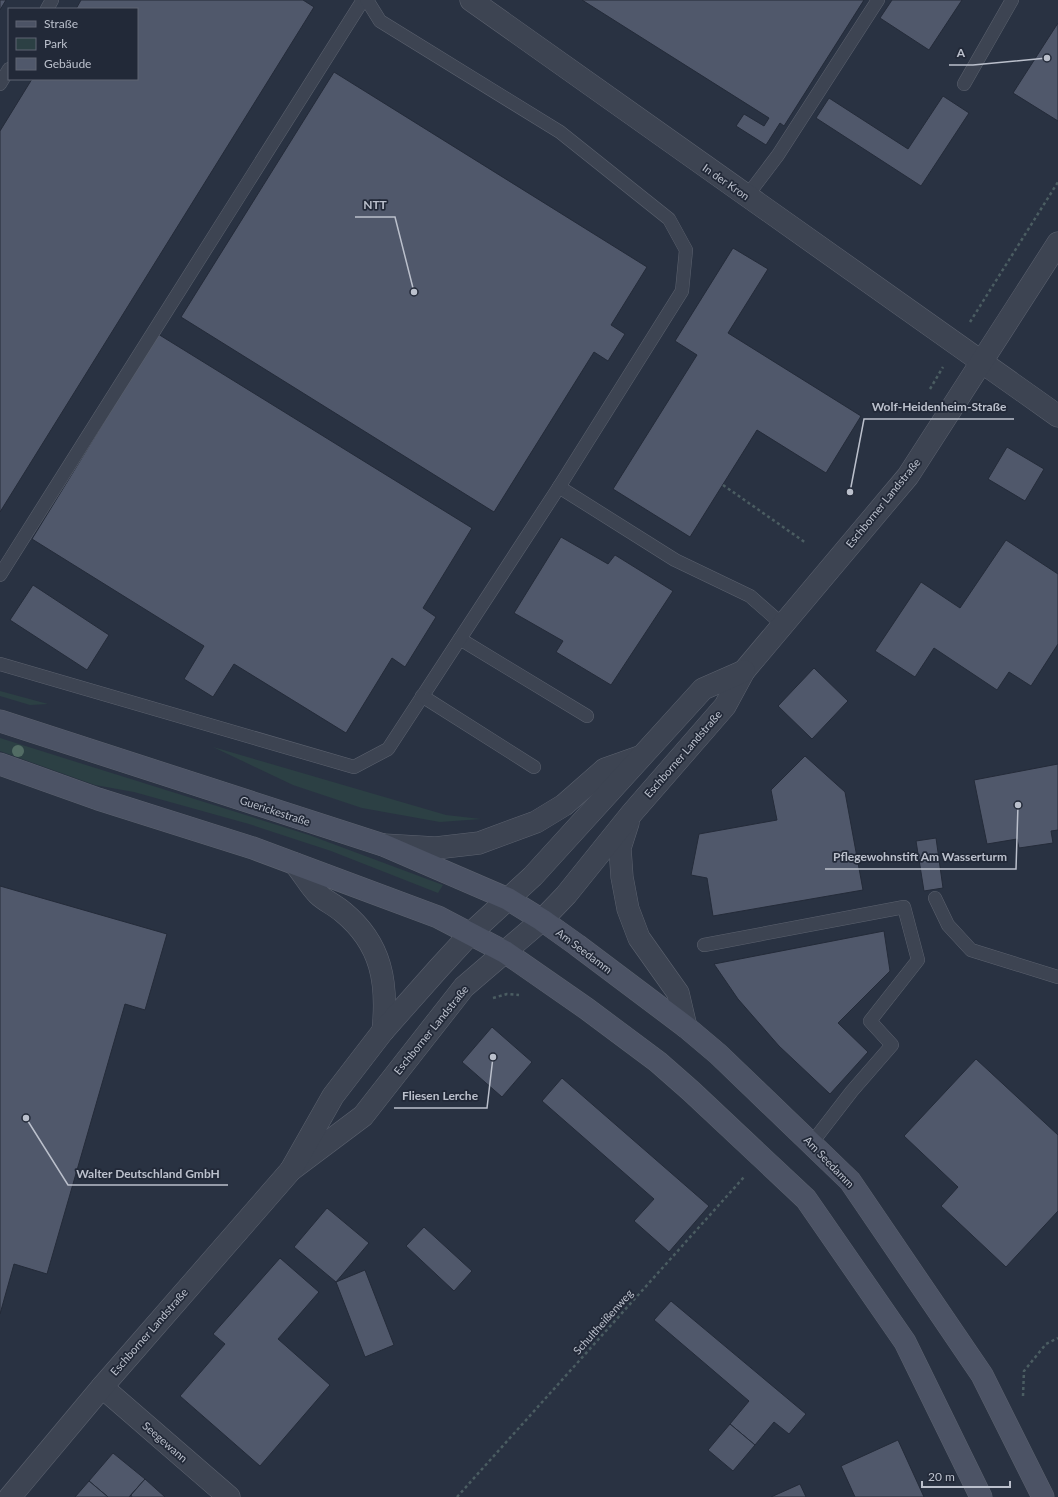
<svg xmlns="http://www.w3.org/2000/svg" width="1058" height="1497" viewBox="0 0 1058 1497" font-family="Lato,sans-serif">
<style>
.green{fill:#2c4044}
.building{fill:#50586b;stroke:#242b39}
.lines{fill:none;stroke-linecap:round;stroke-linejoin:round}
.service-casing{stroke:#5c626f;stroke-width:14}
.minor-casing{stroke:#5c626f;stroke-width:23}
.secondary-casing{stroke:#5c626f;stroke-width:23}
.path{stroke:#4b5d62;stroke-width:2.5;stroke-dasharray:3 3;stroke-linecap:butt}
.service{stroke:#3d4452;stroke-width:13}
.minor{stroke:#3d4452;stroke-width:22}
.secondary{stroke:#4c5365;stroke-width:22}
.tree{fill:#526c64}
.labels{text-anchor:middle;stroke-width:3.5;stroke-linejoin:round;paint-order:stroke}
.street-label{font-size:11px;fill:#bbc0cc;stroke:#222938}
.leader{fill:none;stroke:#bbc0cc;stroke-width:1.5}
.callout-dot{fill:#bbc0cc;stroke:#222938;stroke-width:1.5}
.callout-label{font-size:12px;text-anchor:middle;font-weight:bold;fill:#bbc0cc;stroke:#222938;stroke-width:3.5;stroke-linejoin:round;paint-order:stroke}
</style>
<rect width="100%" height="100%" fill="#293242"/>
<g class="green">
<polygon points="0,691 48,704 30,705 0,696"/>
<polygon points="0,738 309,835 443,885 438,893 331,851 249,824 134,792 95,785 0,751"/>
<polygon points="213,747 446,815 481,819 440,822 362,808 293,785"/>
</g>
<g class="building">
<polygon points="0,0 6,0 0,10"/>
<polygon points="81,0 303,0 314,7 0,512 0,131 32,79 137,79 137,9 76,9"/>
<polygon points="582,0 864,0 784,126 780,123 766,145 736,126 744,114 764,126 769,118"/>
<polygon points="892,0 962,0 929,50 880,18"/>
<polygon points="1058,23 1058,121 1013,93"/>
<polygon points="334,72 647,267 611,325 625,334 608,361 594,352 494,512 181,317"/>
<polygon points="943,96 969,113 921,186 816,118 829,98 908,149"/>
<polygon points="733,248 768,269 728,333 861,416 826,473 757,430 690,537 613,489 697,355 675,341"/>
<polygon points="158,334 472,528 423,608 436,617 405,667 392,658 346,733 234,664 213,697 184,679 204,646 32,539"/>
<polygon points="1007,447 1044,469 1025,501 988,479"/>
<polygon points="561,537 608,564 615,555 673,591 611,685 556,652 563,641 514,613"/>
<polygon points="1006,540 1058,574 1058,644 1031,686 1009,672 997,690 934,648 915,677 875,651 921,582 960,608"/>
<polygon points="33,585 109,635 87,670 10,620"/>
<polygon points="814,668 848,701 812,739 778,706"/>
<polygon points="805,756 845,792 863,890 713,916 707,878 691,875 699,834 777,820 771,790"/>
<polygon points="1058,764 1058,830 1051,831 1053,843 1019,848 1017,839 987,844 974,780"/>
<polygon points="936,838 943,888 924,891 916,841"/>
<polygon points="0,886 167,934 145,1010 125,1004 47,1274 14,1264 0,1314"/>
<polygon points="884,931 890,971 838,1023 868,1052 830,1094 779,1046 738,999 714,964"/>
<polygon points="492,1027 532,1062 502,1097 462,1062"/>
<polygon points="976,1059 1058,1135 1058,1211 1006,1267 941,1206 958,1187 904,1136"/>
<polygon points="562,1078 709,1206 669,1252 634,1221 654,1199 542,1101"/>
<polygon points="327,1208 369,1243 336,1282 294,1247"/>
<polygon points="424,1227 472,1271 454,1291 406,1246"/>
<polygon points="280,1258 319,1292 278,1339 330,1385 260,1466 180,1396 225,1344 213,1334"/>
<polygon points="365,1270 394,1345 365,1357 336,1282"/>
<polygon points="671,1301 806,1414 789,1434 774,1422 755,1445 730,1424 749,1401 654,1320"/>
<polygon points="730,1424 755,1445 733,1471 708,1450"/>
<polygon points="898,1440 924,1497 855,1497 841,1466"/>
<polygon points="113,1453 145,1479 129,1497 108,1497 89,1481"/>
<polygon points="145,1479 165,1497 132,1497 131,1495"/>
<polygon points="89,1481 108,1497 75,1497"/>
<polygon points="800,1484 806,1497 771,1497"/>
</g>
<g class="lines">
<defs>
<g id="service">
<polyline points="47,9 52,0"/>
<polyline points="0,84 9,69"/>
<polyline points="964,84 1012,0"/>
<polyline points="747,196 778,155 878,0"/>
<polyline points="559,487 675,560 750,596 783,625"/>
<polyline points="0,575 363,0"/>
<polyline points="460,639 587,716"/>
<polyline points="0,664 354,767 388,749 559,487 682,291 686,250 669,219 560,132 380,21 367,0"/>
<polyline points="422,696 534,767"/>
<polyline points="935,898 948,925 971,950 1058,977"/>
<polyline points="704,945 904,907 918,960 870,1021 892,1045 852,1091 811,1144"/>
</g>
<g id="minor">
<polyline points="471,0 1058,416"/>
<polyline points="628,823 620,848 622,877 628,909 639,938 678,993 686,1027"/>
<polyline points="384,845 436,848 479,843 536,822 564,805 605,769 639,757"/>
<path d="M295 864C303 873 309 885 318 894 325 901 335 905 343 912 382 944 388 983 383 1031"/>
<polyline points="291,1170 363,1116 464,987 542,920 566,895 632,813 725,706 744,671 908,476 1058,243"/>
<polyline points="102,1387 229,1497"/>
<polyline points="10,1497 102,1387 291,1170 333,1096 383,1031 438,969 471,933 533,876 703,689 744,671"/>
</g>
<g id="secondary">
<polyline points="0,721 383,845 508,899 542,920 577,945 686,1027 718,1054 850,1181 982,1375 1043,1497"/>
<polyline points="0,764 98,799 253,848 438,917 505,952 587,1009 658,1062 691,1091 806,1199 905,1342 981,1497"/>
</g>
</defs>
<use href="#service" class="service-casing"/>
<use href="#minor" class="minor-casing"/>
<use href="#secondary" class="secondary-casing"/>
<g class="path">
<polyline points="970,322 1058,182"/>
<polyline points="930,389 943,367"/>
<polyline points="723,485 806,543"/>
<polyline points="493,998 507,994 519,995"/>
<polyline points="1023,1396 1024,1371 1046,1344 1058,1338"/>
<polyline points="457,1497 744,1177"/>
</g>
<use href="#service" class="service"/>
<use href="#minor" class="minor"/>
<use href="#secondary" class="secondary"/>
</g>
<circle class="tree" cx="18" cy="751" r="6"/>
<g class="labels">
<g class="street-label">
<text transform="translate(726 182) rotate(35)" y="4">In der Kron</text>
<text transform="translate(883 503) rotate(-51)" y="4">Eschborner Landstraße</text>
<text transform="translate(683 754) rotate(-49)" y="4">Eschborner Landstraße</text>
<text transform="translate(275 811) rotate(18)" y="4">Guerickestraße</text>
<text transform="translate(584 951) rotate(37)" y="4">Am Seedamm</text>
<text transform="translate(431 1030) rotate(-51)" y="4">Eschborner Landstraße</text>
<text transform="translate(829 1162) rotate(46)" y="4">Am Seedamm</text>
<text transform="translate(603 1322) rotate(-48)" y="4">Schultheißenweg</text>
<text transform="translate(149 1332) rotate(-49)" y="4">Eschborner Landstraße</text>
<text transform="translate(165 1442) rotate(41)" y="4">Seegewann</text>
</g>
</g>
<path class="leader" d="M1047 58L973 65H949M414 292L395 217H355M850 492L864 419H1014M1018 805L1016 869H825M493 1057L487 1108H394M26 1118L68 1185H228"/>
<g class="callout-dot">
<circle cx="1047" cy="58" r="4"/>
<circle cx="414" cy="292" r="4"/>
<circle cx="850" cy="492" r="4"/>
<circle cx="1018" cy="805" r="4"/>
<circle cx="493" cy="1057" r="4"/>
<circle cx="26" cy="1118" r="4"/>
</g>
<g class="callout-label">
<text x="961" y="57">A</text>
<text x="375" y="209">NTT</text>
<text x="939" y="411">Wolf-Heidenheim-Straße</text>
<text x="920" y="861">Pflegewohnstift Am Wasserturm</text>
<text x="440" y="1100">Fliesen Lerche</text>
<text x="148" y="1178">Walter Deutschland GmbH</text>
</g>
<rect x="8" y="8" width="130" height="72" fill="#222938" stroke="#5f6573"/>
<rect x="16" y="21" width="20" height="6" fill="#4c5365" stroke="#5f6573"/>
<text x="44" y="28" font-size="12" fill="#bbc0cc">Straße</text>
<rect x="16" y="38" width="20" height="12" fill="#2c4044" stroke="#5f6573"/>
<text x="44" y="48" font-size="12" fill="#bbc0cc">Park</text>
<rect x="16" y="58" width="20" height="12" fill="#50586b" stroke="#5f6573"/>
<text x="44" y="68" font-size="12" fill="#bbc0cc">Gebäude</text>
<path d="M922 1481v6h88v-6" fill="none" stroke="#bbc0cc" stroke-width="2"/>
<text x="928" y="1481" font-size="12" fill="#bbc0cc" stroke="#222938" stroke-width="3" paint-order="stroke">20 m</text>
</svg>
